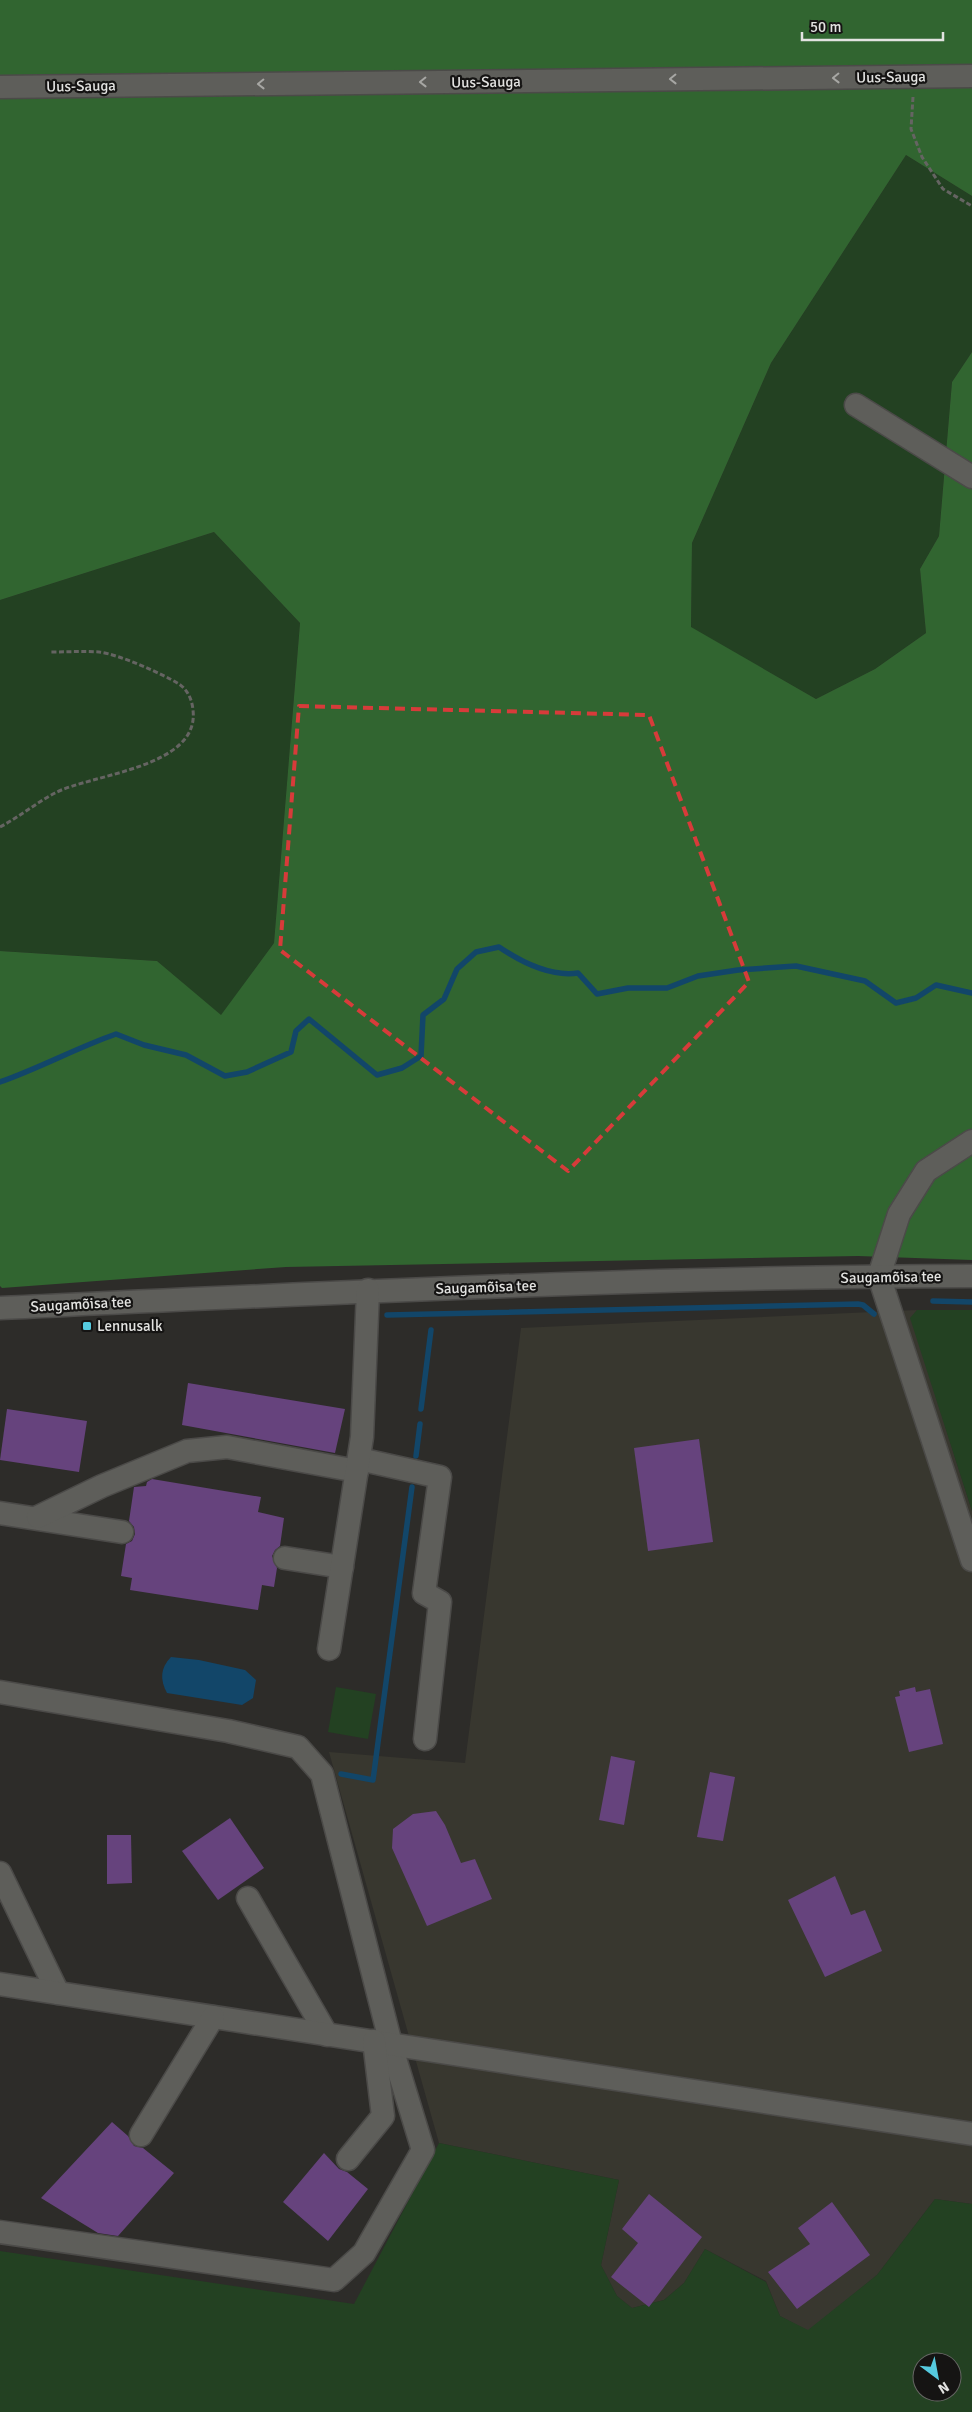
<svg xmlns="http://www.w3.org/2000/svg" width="972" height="2412" viewBox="0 0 972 2412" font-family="Signika,sans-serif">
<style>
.built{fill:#38372f}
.green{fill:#234122;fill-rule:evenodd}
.forest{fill:#316530}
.water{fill:#124669}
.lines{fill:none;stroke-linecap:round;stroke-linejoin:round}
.stream{stroke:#124669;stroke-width:5.5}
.building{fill:#66437d}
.minor-casing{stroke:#4b4a48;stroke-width:25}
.path{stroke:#656462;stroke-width:3;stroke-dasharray:5 2.5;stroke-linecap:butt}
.minor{stroke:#5e5e5a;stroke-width:22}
.oneway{stroke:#a7a7a4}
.marked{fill:none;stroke:#d73b3a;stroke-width:4;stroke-dasharray:10 6;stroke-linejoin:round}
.poi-dot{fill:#55cadf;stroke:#151413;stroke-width:2}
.labels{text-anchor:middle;stroke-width:4.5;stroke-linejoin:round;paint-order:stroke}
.street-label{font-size:15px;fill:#e3e3e1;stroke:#151413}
.poi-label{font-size:15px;fill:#e3e3e1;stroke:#151413;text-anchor:start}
</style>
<rect width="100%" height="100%" fill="#2d2c29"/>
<polygon class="built" points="917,1310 911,1318 972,1511 972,2204 935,2199 877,2275 808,2331 780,2316 766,2281 705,2249 684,2283 664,2300 632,2308 617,2296 601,2265 619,2180 439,2143 329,1752 465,1763 521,1328"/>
<g class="green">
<polygon points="906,155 972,196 972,352 952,382 939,536 920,569 926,633 875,669 816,699 691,628 692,543 771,363"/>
<polygon points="214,532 300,623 274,943 221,1016 157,961 0,951 0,600"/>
<polygon points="917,1310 972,1310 972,1511 910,1318"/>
<polygon points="336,1687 376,1694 368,1739 328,1732"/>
<path d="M439 2143 619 2180 601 2265 617 2296 632 2308 664 2300 684 2283 705 2249 766 2282 780 2316 808 2330 877 2275 935 2199 972 2204V2412H0V2251L354 2304ZM922 2362H952V2392H922Z"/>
</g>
<polygon class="forest" points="0,0 972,0 972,196 906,155 771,363 692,543 691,627 816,699 875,669 926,633 920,569 939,536 952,382 972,352 972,1260 858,1256 286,1267 2,1288 0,1286 0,951 157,961 221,1015 274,943 300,623 214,532 0,600"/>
<path class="water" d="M171 1657 199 1660 245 1670 256 1680 253 1698 242 1705 167 1693C160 1680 160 1668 171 1657Z"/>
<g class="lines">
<g class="stream">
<path d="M0 1082C40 1068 76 1048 116 1034L144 1045 186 1055 225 1076 247 1072 291 1052 296 1031 309 1019 377 1075 402 1068 421 1056 423 1015 444 999 457 969 476 952 499 947C521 962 551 977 578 973L597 994 628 988H667L698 976 738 970 796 966 865 981 896 1003 916 998 936 985 972 993"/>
<polyline points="933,1301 972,1302"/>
<polyline points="387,1315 858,1304 863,1305 874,1314"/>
<polyline points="421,1409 431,1330"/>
<polyline points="416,1456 420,1424"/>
<polyline points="341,1774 373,1780 412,1487"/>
</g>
</g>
<g class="building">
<polygon points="188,1383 345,1409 335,1453 182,1425"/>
<polygon points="7,1409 87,1421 79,1472 0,1460"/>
<polygon points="699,1439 713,1542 648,1551 634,1448"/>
<polygon points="152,1479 261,1497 258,1512 284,1518 280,1546 275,1550 272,1556 277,1568 274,1587 262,1585 258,1610 130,1590 132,1578 121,1576 126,1544 132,1541 135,1534 134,1527 129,1521 134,1487 146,1486 147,1482"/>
<polygon points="915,1687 916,1692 930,1689 943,1744 909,1752 895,1697 900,1696 899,1691"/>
<polygon points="611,1756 635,1761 624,1825 599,1820"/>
<polygon points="710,1772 735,1777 723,1841 697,1837"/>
<polygon points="436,1811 445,1825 461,1863 475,1859 492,1899 427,1926 392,1848 393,1829 413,1814"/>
<polygon points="230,1818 264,1868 218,1900 182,1851"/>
<polygon points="107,1835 131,1835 132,1883 107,1884"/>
<polygon points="835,1876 851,1915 865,1910 882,1951 825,1977 788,1900"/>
<polygon points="112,2122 128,2136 134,2146 143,2148 174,2173 118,2236 98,2233 41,2198"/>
<polygon points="324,2153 339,2169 347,2172 368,2189 328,2241 283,2202"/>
<polygon points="649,2194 702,2237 649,2307 611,2277 638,2243 622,2229"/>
<polygon points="832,2202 870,2255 797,2309 768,2272 810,2244 798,2228"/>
</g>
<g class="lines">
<defs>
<g id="minor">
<polyline points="0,87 972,76"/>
<polyline points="856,405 972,477"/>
<polyline points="972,1141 926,1171 899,1214 879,1276 972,1560"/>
<path d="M0 1308C324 1293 648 1277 972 1276"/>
<polyline points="359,1459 440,1477 424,1593 440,1602 425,1739"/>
<polyline points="0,1513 122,1532"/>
<polyline points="38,1517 102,1486 187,1451 227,1447 357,1471"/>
<polyline points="285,1558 342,1567"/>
<polyline points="329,1649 362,1437 368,1290"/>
<polyline points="0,1692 228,1731 298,1747 322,1774 393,2052 423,2150 364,2253 334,2280 0,2232"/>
<polyline points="0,1873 58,1993"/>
<polyline points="248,1898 327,2035"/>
<polyline points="0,1984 972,2134"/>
<polyline points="141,2135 213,2017"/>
<polyline points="348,2159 383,2116 374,2041"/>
</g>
</defs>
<use href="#minor" class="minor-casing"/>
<g class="path">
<polyline points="913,97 911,129 922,157 943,189 972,206"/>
<path d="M0 827C19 817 36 803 55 793 91 774 200 768 193 710 192 700 188 690 179 684 163 674 118 654 99 652 82 651 66 652 49 652"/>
</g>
<use href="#minor" class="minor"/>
</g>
<defs><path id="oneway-chevron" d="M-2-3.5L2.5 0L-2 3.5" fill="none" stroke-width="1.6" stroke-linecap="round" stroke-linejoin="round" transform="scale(1.25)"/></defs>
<g class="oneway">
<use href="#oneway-chevron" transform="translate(836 78) rotate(179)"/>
<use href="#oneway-chevron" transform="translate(673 79) rotate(179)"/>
<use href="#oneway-chevron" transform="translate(423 82) rotate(179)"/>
<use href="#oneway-chevron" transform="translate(261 84) rotate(179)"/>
</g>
<path class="marked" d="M299 706 649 715 749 982 568 1171 280 950Z"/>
<rect class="poi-dot" x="82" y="1321" width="10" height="10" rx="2.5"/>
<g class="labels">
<g class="street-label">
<text transform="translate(891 77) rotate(-1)" y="5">Uus-Sauga</text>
<text transform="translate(486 82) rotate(-1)" y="5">Uus-Sauga</text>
<text transform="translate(81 86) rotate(-1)" y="5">Uus-Sauga</text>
<text transform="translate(891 1277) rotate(-1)" y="5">Saugamõisa tee</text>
<text transform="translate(486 1287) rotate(-2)" y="5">Saugamõisa tee</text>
<text transform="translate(81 1304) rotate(-3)" y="5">Saugamõisa tee</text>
</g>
<g class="poi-label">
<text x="97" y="1331">Lennusalk</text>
</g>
</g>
<g transform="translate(937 2377) rotate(148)"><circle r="24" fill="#151413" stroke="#676765"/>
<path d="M0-4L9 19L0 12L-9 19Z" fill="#55cadf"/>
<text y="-8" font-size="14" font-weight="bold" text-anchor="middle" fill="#e3e3e1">N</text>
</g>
<path d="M802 32v8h141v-8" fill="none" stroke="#e3e3e1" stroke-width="2.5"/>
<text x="810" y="32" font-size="15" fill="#e3e3e1" stroke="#151413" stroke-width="4" paint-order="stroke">50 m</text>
</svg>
